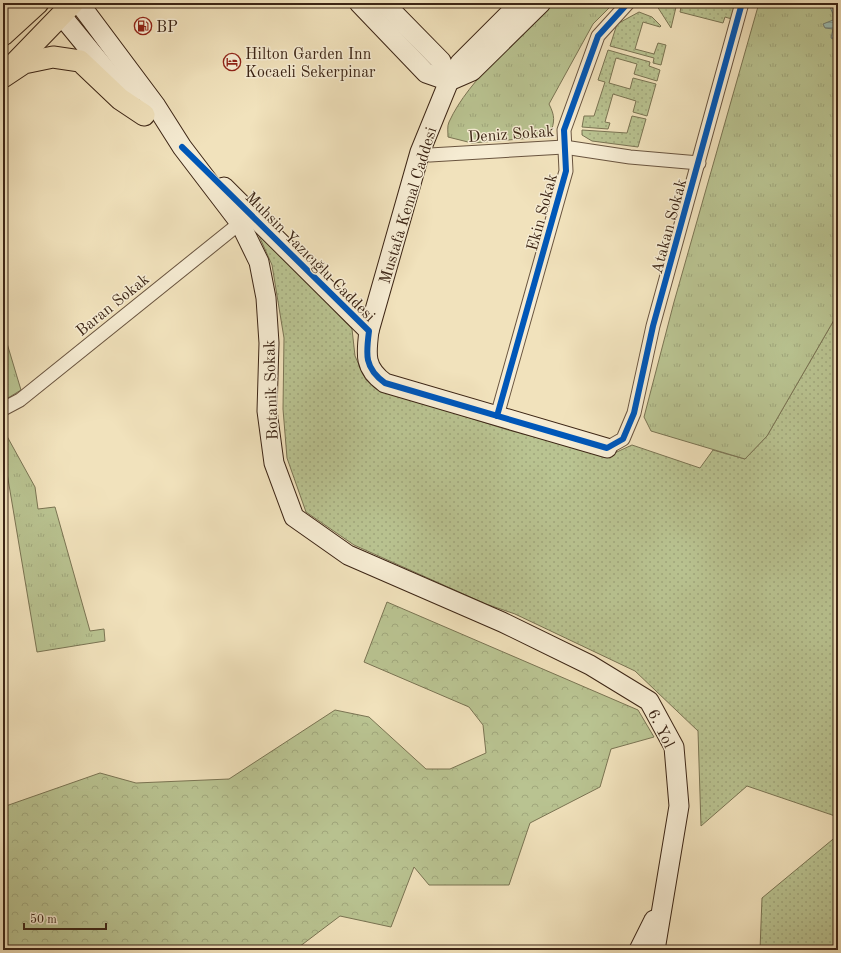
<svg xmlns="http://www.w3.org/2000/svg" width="841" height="953" viewBox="0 0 841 953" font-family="'Old Standard TT',serif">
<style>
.grass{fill:url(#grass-dots);stroke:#7a7453}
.forest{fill:url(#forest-crowns);stroke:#7a7453}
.park{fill:url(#park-tufts);stroke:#7a7453}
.water{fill:url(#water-rules);stroke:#758074}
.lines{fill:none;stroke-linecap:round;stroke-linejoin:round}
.street-casing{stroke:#69543f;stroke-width:15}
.secondary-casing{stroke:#3c2515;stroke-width:21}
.primary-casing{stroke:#3c2515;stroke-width:23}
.street{stroke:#f6ecd3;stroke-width:13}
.secondary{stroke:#f6ecd3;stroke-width:19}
.primary{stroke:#f1e2bc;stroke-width:21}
.cycleway-casing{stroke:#f6ecd3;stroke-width:8}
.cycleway{stroke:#0057b8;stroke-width:6}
.labels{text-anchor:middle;stroke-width:3;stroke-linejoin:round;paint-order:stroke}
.poi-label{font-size:16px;fill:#3c2515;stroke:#f6ecd3;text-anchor:start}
.street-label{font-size:16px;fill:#3c2515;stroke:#f6ecd3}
</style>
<defs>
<pattern id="grass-dots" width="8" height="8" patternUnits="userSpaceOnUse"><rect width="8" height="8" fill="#b9c391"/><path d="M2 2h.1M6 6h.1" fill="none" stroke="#a0a77c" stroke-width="1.8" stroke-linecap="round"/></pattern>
<pattern id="forest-crowns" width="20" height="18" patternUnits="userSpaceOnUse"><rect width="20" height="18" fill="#b9c391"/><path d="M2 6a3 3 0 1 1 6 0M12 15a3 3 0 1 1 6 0" fill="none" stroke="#a0a77c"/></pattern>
<pattern id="park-tufts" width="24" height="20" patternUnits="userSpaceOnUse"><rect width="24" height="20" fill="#b9c391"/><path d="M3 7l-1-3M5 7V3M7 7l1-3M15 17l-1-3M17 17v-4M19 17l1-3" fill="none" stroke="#a0a77c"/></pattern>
<pattern id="water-rules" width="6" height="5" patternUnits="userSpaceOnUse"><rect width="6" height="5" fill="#9bbdb4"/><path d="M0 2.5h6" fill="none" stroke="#86a29a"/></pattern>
</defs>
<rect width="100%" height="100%" fill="#f1e2bc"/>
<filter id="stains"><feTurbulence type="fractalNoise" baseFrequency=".005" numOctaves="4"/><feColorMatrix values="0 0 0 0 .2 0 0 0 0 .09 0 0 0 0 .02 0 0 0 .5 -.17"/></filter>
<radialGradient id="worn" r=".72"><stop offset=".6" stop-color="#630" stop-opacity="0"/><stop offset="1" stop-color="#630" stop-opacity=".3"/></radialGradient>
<g class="grass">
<polygon points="655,3 677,3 671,28"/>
<polygon points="682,3 739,3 735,20 725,17 723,23 680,12"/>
<polygon points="639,12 652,17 661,26 660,27 643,22 635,49 654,54 658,43 666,45 661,65 653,63 654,58 610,46 617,24"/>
<polygon points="608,50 650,62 649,66 660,70 657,81 634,74 637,64 616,58 609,83 630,89 633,78 656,84 647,116 633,112 636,101 613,94 605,122 610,123 608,129 582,127 584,116 594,116 605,82 598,80"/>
<polygon points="632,116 646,119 638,147 592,141 582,135 582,130 627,133"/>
<polygon points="256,229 352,329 355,356 366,380 391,393 508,430 608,456 632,445 700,468 713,450 745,459 767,436 838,313 838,817 747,786 701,826 698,731 635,671 515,614 486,604 354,545 306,512 287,458 283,409 284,338 272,265"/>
<polygon points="838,835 838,950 760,950 762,898"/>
</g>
<polygon class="forest" points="387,602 638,710 654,737 611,749 600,787 530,823 509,885 429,885 414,867 391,927 340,916 295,950 3,950 3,807 100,773 136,783 229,779 335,710 369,717 426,769 450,769 486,753 483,725 469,707 364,662"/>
<g class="park">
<path d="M555 3H614L593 24 549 104C555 116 555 121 550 134L532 138 472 143 448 137C448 132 447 126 449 122 469 78 521 36 555 3Z"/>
<polygon points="759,3 838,3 838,313 767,436 745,459 651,431 644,417 674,302"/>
<polygon points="3,330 21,390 3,401"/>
<polygon points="3,429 35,487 38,509 55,507 90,631 104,629 105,641 37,652 3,449"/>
</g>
<polygon class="water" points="831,3 838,3 838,39 835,40 831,38 833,29 825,28 823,24 833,20 833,14 830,7"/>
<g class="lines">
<defs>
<g id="street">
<polyline points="420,152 430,155 564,147 630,157 699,163"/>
<polyline points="3,409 20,400 240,223"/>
<polyline points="497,416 566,171 564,130 598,36 628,3"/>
<polyline points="607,448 623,439 634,413 653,326 742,3"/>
</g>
<g id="secondary">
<polyline points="79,3 156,106 182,147 240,223 259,262 266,298 269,343 267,411 274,463 294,517 348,555 502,622 590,665 649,701 674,747 679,806 655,950"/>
<polyline points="359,3 426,73 449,81"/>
<polyline points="384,3 441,61 449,81"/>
<polyline points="61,15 130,99"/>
<polyline points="449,81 472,71 541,3"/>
<path d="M224 187 369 331C366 354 364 368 385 383L607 448"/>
<polyline points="369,331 420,152 449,81 460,63 520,3"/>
<polyline points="639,950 654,920"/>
</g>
<g id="primary">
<polyline points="3,25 7,19 12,3"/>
<polyline points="3,35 38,3"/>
<polyline points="11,67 73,3"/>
<polyline points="3,77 24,63 53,57 80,61 120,99 144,115"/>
</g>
</defs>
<use href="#street" class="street-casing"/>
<use href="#secondary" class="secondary-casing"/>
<use href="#primary" class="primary-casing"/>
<use href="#street" class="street"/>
<use href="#secondary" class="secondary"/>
<use href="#primary" class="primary"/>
<defs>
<g id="cycleway">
<path d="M182 147 369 331C366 354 364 368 385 383L607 448 623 439 634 413 653 326 742 3"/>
<polyline points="497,416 566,171 564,130 598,36 628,3"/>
</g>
</defs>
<use href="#cycleway" class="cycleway-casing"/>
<use href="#cycleway" class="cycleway"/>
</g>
<defs>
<symbol id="fuel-ring" viewBox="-11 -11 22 22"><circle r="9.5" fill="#f6ecd3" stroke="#8f2418" stroke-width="1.5"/><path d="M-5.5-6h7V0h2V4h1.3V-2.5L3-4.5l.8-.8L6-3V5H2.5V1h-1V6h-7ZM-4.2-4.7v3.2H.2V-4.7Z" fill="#8f2418"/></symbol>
<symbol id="hotel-ring" viewBox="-11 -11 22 22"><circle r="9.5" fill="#f6ecd3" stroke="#8f2418" stroke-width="1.5"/><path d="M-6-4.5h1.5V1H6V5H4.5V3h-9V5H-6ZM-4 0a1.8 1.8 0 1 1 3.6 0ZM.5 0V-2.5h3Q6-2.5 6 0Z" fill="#8f2418"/></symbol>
</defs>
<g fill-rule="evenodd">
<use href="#fuel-ring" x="133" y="16" width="20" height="20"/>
<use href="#hotel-ring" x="222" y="52" width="20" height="20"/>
</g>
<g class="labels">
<g class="poi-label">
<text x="156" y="32">BP</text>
<text x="245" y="59">Hilton Garden Inn<tspan x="245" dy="18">Kocaeli Sekerpinar</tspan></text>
</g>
<g class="street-label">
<text transform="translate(511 133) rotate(-4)" y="6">Deniz Sokak</text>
<text transform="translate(407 205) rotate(-73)" y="6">Mustafa Kemal Caddesi</text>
<text transform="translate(541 212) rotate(-75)" y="6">Ekin Sokak</text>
<text transform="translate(668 226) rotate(-75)" y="6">Atakan Sokak</text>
<text transform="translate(311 256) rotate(45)" y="6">Muhsin Yazıcığlu Caddesi</text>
<text transform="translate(112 304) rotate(-39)" y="6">Baran Sokak</text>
<text transform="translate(270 390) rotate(-92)" y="6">Botanik Sokak</text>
<text transform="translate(662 728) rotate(64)" y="6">6. Yol</text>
</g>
</g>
<rect width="841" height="953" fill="none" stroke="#f1e2bc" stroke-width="16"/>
<rect x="4" y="4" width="833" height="945" fill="none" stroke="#3c2515" stroke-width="2"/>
<rect x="8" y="8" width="825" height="937" fill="none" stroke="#3c2515"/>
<path d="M24 923v6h82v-6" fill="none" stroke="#3c2515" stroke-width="2"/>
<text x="30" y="923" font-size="12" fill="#3c2515" stroke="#f6ecd3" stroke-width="3" paint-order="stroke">50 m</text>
<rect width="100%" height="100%" filter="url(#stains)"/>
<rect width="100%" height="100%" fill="url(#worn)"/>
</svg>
